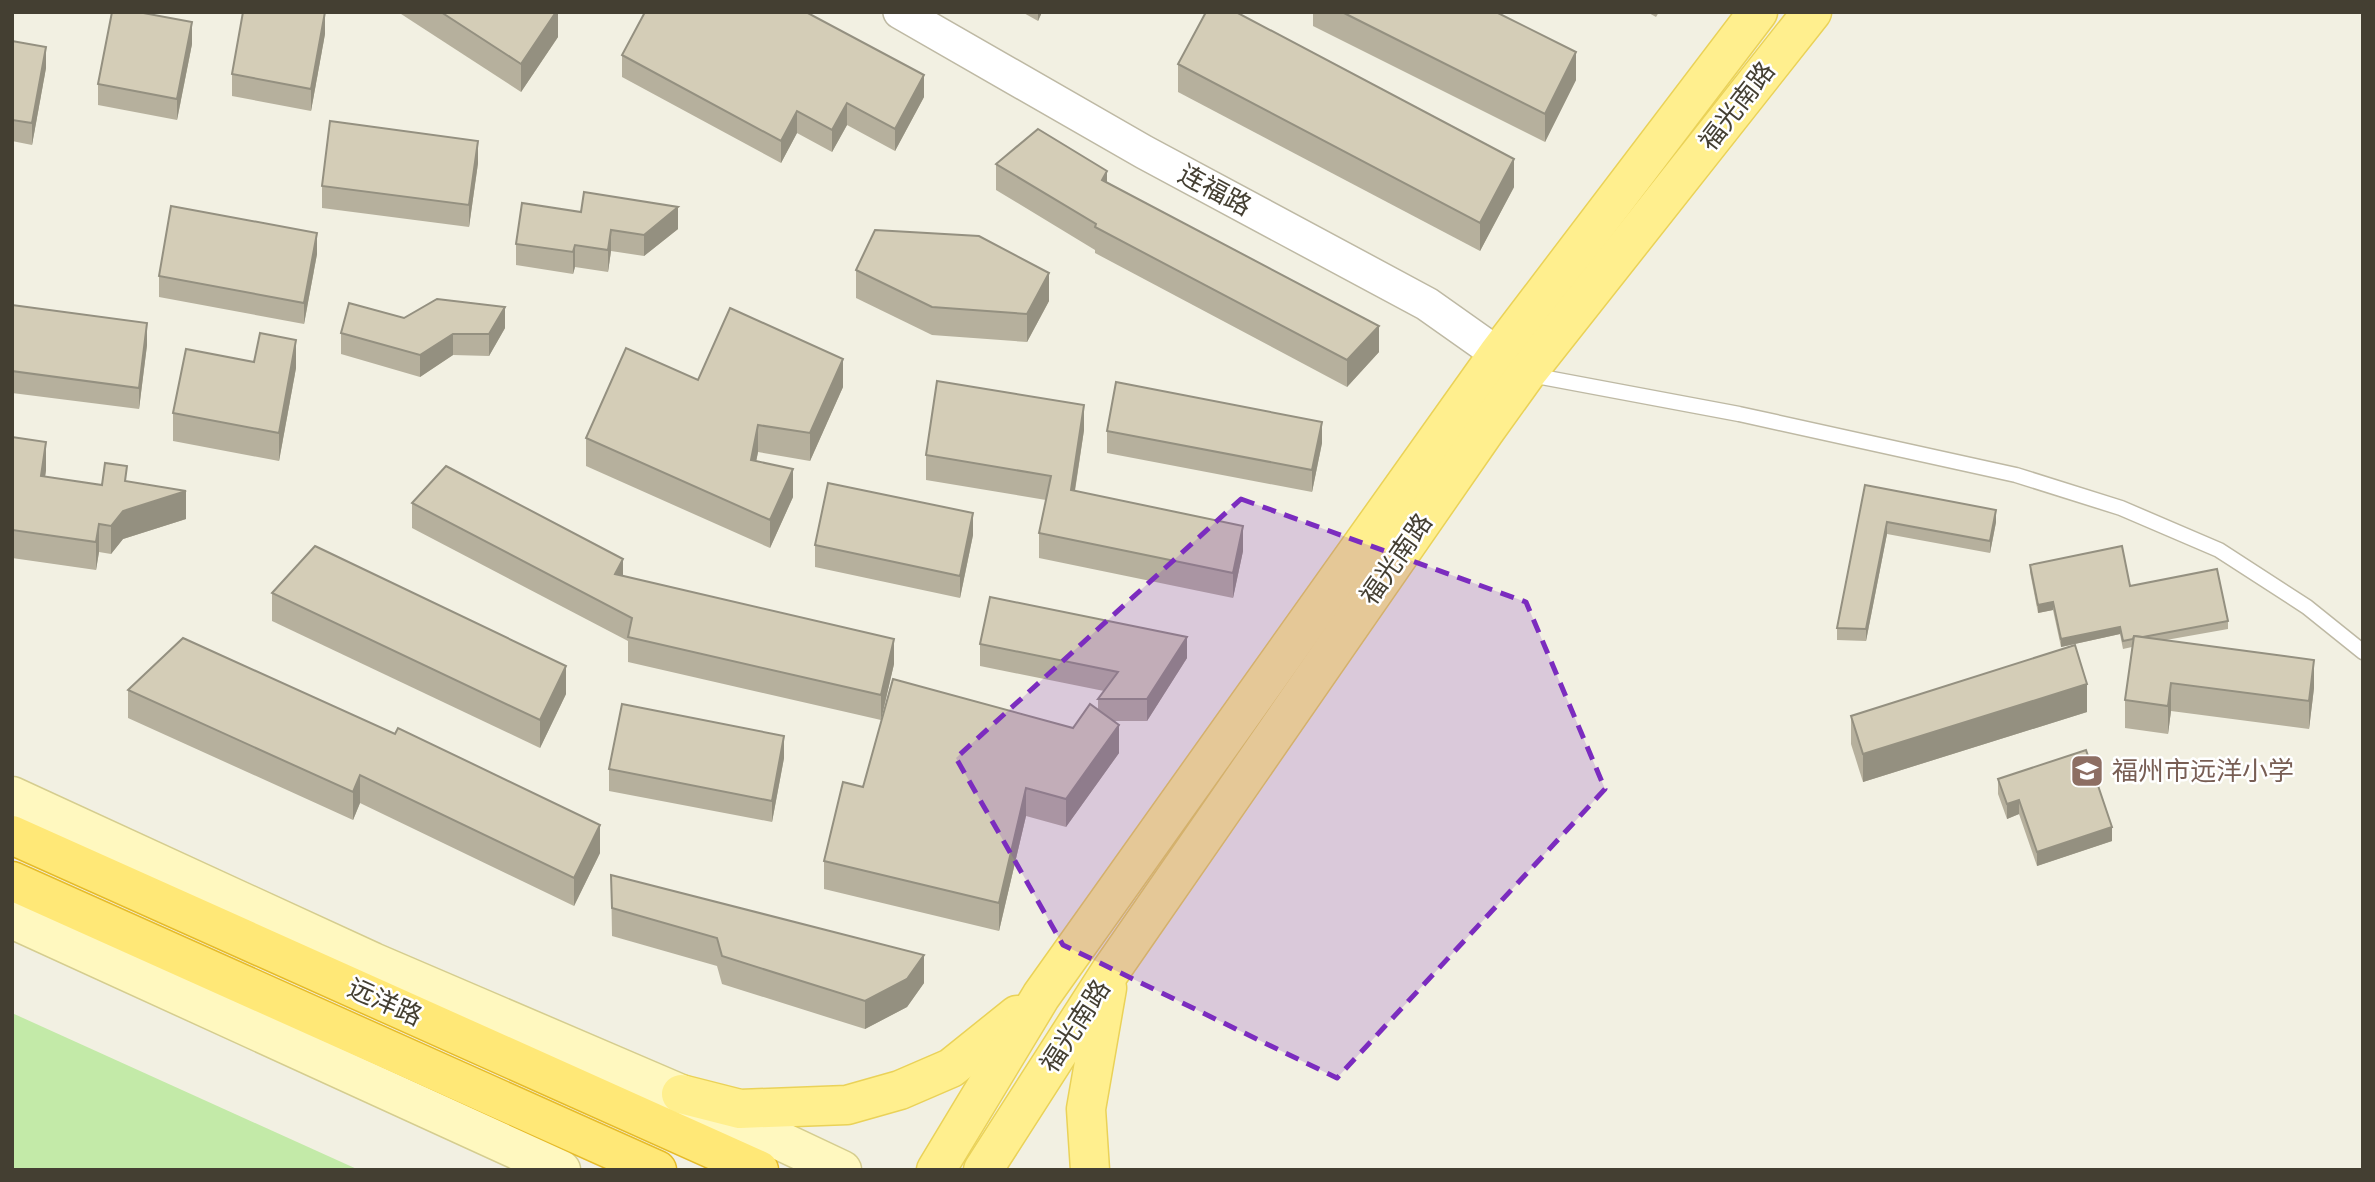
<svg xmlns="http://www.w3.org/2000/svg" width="2375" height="1182" viewBox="0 0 2375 1182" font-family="'Exo 2','Noto Sans SC',sans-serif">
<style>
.green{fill:#c3eaa8}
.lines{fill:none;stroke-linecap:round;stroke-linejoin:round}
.service-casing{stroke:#beb9a4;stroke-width:17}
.tertiary-casing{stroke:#beb9a4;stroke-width:36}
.secondary-casing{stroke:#d5cd8f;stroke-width:41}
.primary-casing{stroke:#ead258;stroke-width:41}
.trunk-casing{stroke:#e6bb29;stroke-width:41}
.service{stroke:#fff;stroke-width:14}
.tertiary{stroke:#fff;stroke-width:33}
.secondary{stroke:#fff8bf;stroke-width:38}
.primary{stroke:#ffef8e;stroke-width:38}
.trunk{stroke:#ffe877;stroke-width:38}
.wall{fill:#b6b09d}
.shaded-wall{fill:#949080}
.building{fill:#d4cdb7;stroke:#949080;stroke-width:2}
.marked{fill:#7b2cbf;fill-opacity:0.2;stroke:#7b2cbf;stroke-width:5;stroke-dasharray:14 9;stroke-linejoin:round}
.labels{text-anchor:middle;stroke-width:5;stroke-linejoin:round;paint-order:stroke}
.street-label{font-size:26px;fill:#443f32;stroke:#fff}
.education-label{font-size:26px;fill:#785e54;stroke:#fff;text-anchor:start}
</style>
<rect width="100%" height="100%" fill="#f2f0e2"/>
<polygon class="green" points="12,1013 359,1170 12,1170"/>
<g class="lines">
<defs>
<polyline id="service" points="1531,375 1739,414 2016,475 2121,508 2219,550 2307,607 2363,652"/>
<polyline id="tertiary" points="900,12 1144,152 1427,304 1519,369"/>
<g id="secondary">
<polyline points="12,796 373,962 681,1094 842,1170"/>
<polyline points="12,919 561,1170"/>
</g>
<g id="primary">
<polyline points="681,1094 740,1109 847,1105 900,1090 951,1068 1017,1015"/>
<polyline points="936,1170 1041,996 1498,354 1758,12"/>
<polyline points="983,1170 1110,972 1485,431 1526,374 1812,12"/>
<polyline points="1090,1170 1086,1109 1107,988"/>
</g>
<g id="trunk">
<polyline points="12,835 759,1170"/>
<polyline points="12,881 657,1170"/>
</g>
</defs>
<use href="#service" class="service-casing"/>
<use href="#tertiary" class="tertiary-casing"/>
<use href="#secondary" class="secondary-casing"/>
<use href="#primary" class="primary-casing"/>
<use href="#trunk" class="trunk-casing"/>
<use href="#service" class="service"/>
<use href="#tertiary" class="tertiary"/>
<use href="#secondary" class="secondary"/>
<use href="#primary" class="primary"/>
<use href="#trunk" class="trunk"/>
</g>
<g class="wall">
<polygon points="398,12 558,12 558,37 521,92"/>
<polygon points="1022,12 1042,12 1038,21"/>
<polygon points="1313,12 1496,12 1576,80 1545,142 1313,26"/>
<polygon points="1647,12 1659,12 1656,17"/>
<polygon points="325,34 311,111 232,96 232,74"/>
<polygon points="12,41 46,68 32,145 12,141"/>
<polygon points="192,44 177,120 98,105 98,84"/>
<polygon points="622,55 924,97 895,151 847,125 832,152 797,133 781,163 622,77"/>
<polygon points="1178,64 1514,187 1480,251 1178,92"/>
<polygon points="478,163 469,227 322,208 322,186"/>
<polygon points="996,164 1107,182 1379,352 1347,387 1095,253 1095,250 996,190"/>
<polygon points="581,212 678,229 644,256 611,251 608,272 575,267 573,274 516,265 516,244"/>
<polygon points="317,254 304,324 159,297 159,276"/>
<polygon points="856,270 1049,301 1027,342 932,335 856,298"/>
<polygon points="12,305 147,345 139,409 12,393"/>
<polygon points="404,318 505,328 489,356 453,355 420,377 341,354 341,333"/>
<polygon points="254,362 296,368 279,461 173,441 173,413"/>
<polygon points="698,380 843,387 810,461 758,452 756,461 793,497 770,548 586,466 586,438"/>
<polygon points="1084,430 1075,491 1243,551 1233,598 1039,558 1039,533 1046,500 926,480 926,455"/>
<polygon points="1107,431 1322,443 1312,492 1107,453"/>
<polygon points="12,437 46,470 45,477 102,485 127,482 186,519 123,539 111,554 99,552 96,570 12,558"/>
<polygon points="1865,485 1996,522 1990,553 1887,534 1866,641 1837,640 1837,628"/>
<polygon points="412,503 623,576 894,664 881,720 628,662 628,641 412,528"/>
<polygon points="973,535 960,598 815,567 815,545"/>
<polygon points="2030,565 2130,586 2228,621 2228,629 2166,640 2314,688 2309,729 2171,711 2168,734 2125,728 2125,700 2132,647 2123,649 2120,634 2061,647 2053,610 2038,613 2030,572"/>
<polygon points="272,593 566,694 540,748 272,621"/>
<polygon points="980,644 1187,658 1147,721 1114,721 1119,753 1066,827 1026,816 999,931 824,889 824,861 863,787 1073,728 1098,710 1098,699 1104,691 980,666"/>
<polygon points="128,690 600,853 574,906 360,803 353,820 128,718"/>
<polygon points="2087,712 1863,782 1851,744 1851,716"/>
<polygon points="784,758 772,822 609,791 609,769"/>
<polygon points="1998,779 2112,841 2037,866 2019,814 2007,819 1998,794"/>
<polygon points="611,875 924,983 907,1007 865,1029 722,984 717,966 612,936"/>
</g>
<g class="shaded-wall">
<polygon points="325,12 325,34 311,111 311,89"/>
<polygon points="556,12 558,12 558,37 521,92 521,64"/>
<polygon points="1038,12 1042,12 1038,21"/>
<polygon points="192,22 192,44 177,120 177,99"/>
<polygon points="46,47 46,68 32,145 32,123"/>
<polygon points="1576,52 1576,80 1545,142 1545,114"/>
<polygon points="924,75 924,97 895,151 895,129"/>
<polygon points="847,103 847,125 832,152 832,130"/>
<polygon points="797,111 797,133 781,163 781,141"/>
<polygon points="478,141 478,163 469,227 469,205"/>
<polygon points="1514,159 1514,187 1480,251 1480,223"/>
<polygon points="1107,171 1107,197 1102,180"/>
<polygon points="678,207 678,229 644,256 644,235"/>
<polygon points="611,230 611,251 608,272 608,250"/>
<polygon points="317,233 317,254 304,324 304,303"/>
<polygon points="575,245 575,267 573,274 573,252"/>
<polygon points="1049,273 1049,301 1027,342 1027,314"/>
<polygon points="505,307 505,328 489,356 489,334"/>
<polygon points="147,323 147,345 139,409 139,388"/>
<polygon points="1379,326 1379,352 1347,387 1347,360"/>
<polygon points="453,334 453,355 420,377 420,355"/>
<polygon points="296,340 296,368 279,461 279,433"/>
<polygon points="843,359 843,387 810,461 810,433"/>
<polygon points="1084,405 1084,430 1071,515 1071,490"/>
<polygon points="1322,422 1322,443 1312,492 1312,470"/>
<polygon points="758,425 758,452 751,488 751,460"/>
<polygon points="46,442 46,470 41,504 41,476"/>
<polygon points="793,469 793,497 770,548 770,520"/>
<polygon points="186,491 186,519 123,539 111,554 111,526 123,511"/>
<polygon points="1996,510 1996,522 1990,553 1990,541"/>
<polygon points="973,513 973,535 960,598 960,576"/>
<polygon points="1887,522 1887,534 1866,641 1866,629"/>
<polygon points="99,524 99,552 96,570 96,542"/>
<polygon points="1243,526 1243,551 1233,598 1233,573"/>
<polygon points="623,559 623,584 615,574"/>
<polygon points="2053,602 2053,610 2038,613 2038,605"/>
<polygon points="2120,627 2120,634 2061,647 2061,639"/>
<polygon points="1187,637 1187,658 1147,721 1147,699"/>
<polygon points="894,639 894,664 881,720 881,695"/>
<polygon points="2314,660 2314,688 2309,729 2309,701"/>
<polygon points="566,666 566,694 540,748 540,720"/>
<polygon points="2171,683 2171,711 2168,734 2168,706"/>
<polygon points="2087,684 2087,712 1863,782 1863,754"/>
<polygon points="1119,725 1119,753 1066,827 1066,799"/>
<polygon points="784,736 784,758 772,822 772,801"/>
<polygon points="360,775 360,803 353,820 353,792"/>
<polygon points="1026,788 1026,816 999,931 999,903"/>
<polygon points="2019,800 2019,814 2007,819 2007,804"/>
<polygon points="600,825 600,853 574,906 574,878"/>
<polygon points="2112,827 2112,841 2037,866 2037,852"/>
<polygon points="924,955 924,983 907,1007 865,1029 865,1001"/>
</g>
<g class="building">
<polygon points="112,12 138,12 192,22 177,99 98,84"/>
<polygon points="243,12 325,12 311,89 232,74"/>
<polygon points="441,12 556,12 521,64"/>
<polygon points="645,12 806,12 924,75 895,129 847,103 832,130 797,111 781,141 622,55"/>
<polygon points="1206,12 1236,12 1514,159 1480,223 1178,64"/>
<polygon points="1342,12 1496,12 1576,52 1545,114"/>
<polygon points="12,41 46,47 32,123 12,120"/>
<polygon points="330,121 478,141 469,205 322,186"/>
<polygon points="1038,129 1107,171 1102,180 1379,326 1347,360 1095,227 1096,224 996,164"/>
<polygon points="584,192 678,207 644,235 611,230 608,250 575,245 573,252 516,244 522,203 581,212"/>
<polygon points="171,206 317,233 304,303 159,276"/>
<polygon points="875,230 979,236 1049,273 1027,314 932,307 856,270"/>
<polygon points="437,299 505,307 489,334 453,334 420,355 341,333 349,303 404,318"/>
<polygon points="12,305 147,323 139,388 12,371"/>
<polygon points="730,308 843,359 810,433 758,425 751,460 793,469 770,520 586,438 626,348 698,380"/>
<polygon points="260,333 296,340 279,433 173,413 186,349 254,362"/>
<polygon points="937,381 1084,405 1071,490 1243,526 1233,573 1039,533 1051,476 926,455"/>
<polygon points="1116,382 1322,422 1312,470 1107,431"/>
<polygon points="12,437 46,442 41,476 102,485 105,463 127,466 125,481 186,491 123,511 111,526 99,524 96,542 12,530"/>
<polygon points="446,466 623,559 615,574 894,639 881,695 628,637 632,618 412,503"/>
<polygon points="828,483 973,513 960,576 815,545"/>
<polygon points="1865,485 1996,510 1990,541 1887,522 1866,629 1837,628"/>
<polygon points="315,546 566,666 540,720 272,593"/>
<polygon points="2122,546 2130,586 2217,569 2228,621 2143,637 2134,636 2133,639 2123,641 2120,627 2061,639 2053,602 2038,605 2030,565"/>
<polygon points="990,597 1187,637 1147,699 1098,699 1118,672 980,644"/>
<polygon points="2134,636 2314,660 2309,701 2171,683 2168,706 2125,700"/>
<polygon points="183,638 395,734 398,728 600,825 574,878 360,775 353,792 128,690"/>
<polygon points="2075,645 2087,684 1863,754 1851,716"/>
<polygon points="893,679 1073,728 1090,704 1119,725 1066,799 1026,788 999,903 824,861 843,782 863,787"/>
<polygon points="622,704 784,736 772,801 609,769"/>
<polygon points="2086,750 2112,827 2037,852 2019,800 2007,804 1998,779"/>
<polygon points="611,875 924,955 907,979 865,1001 722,956 717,938 612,908"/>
</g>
<path class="marked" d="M1241 499 1526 602 1605 789 1337 1078 1063 945 956 758Z"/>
<defs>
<symbol id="school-square" viewBox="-11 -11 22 22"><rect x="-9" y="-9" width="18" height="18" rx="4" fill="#8d6e63" stroke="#fff"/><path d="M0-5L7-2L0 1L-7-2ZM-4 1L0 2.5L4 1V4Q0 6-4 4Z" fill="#fff"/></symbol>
</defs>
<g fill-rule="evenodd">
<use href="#school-square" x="2068" y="752" width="38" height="38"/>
</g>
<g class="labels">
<g class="street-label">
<text transform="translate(1737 106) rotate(-52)" y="9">福光南路</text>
<text transform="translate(1215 190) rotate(28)" y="9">连福路</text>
<text transform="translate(1396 559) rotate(-55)" y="9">福光南路</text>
<text transform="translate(385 1002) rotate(24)" y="9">远洋路</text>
<text transform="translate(1075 1026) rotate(-57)" y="9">福光南路</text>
</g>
<g class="education-label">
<text x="2112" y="780">福州市远洋小学</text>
</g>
</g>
<rect width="2375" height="1182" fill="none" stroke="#443f32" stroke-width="28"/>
</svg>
